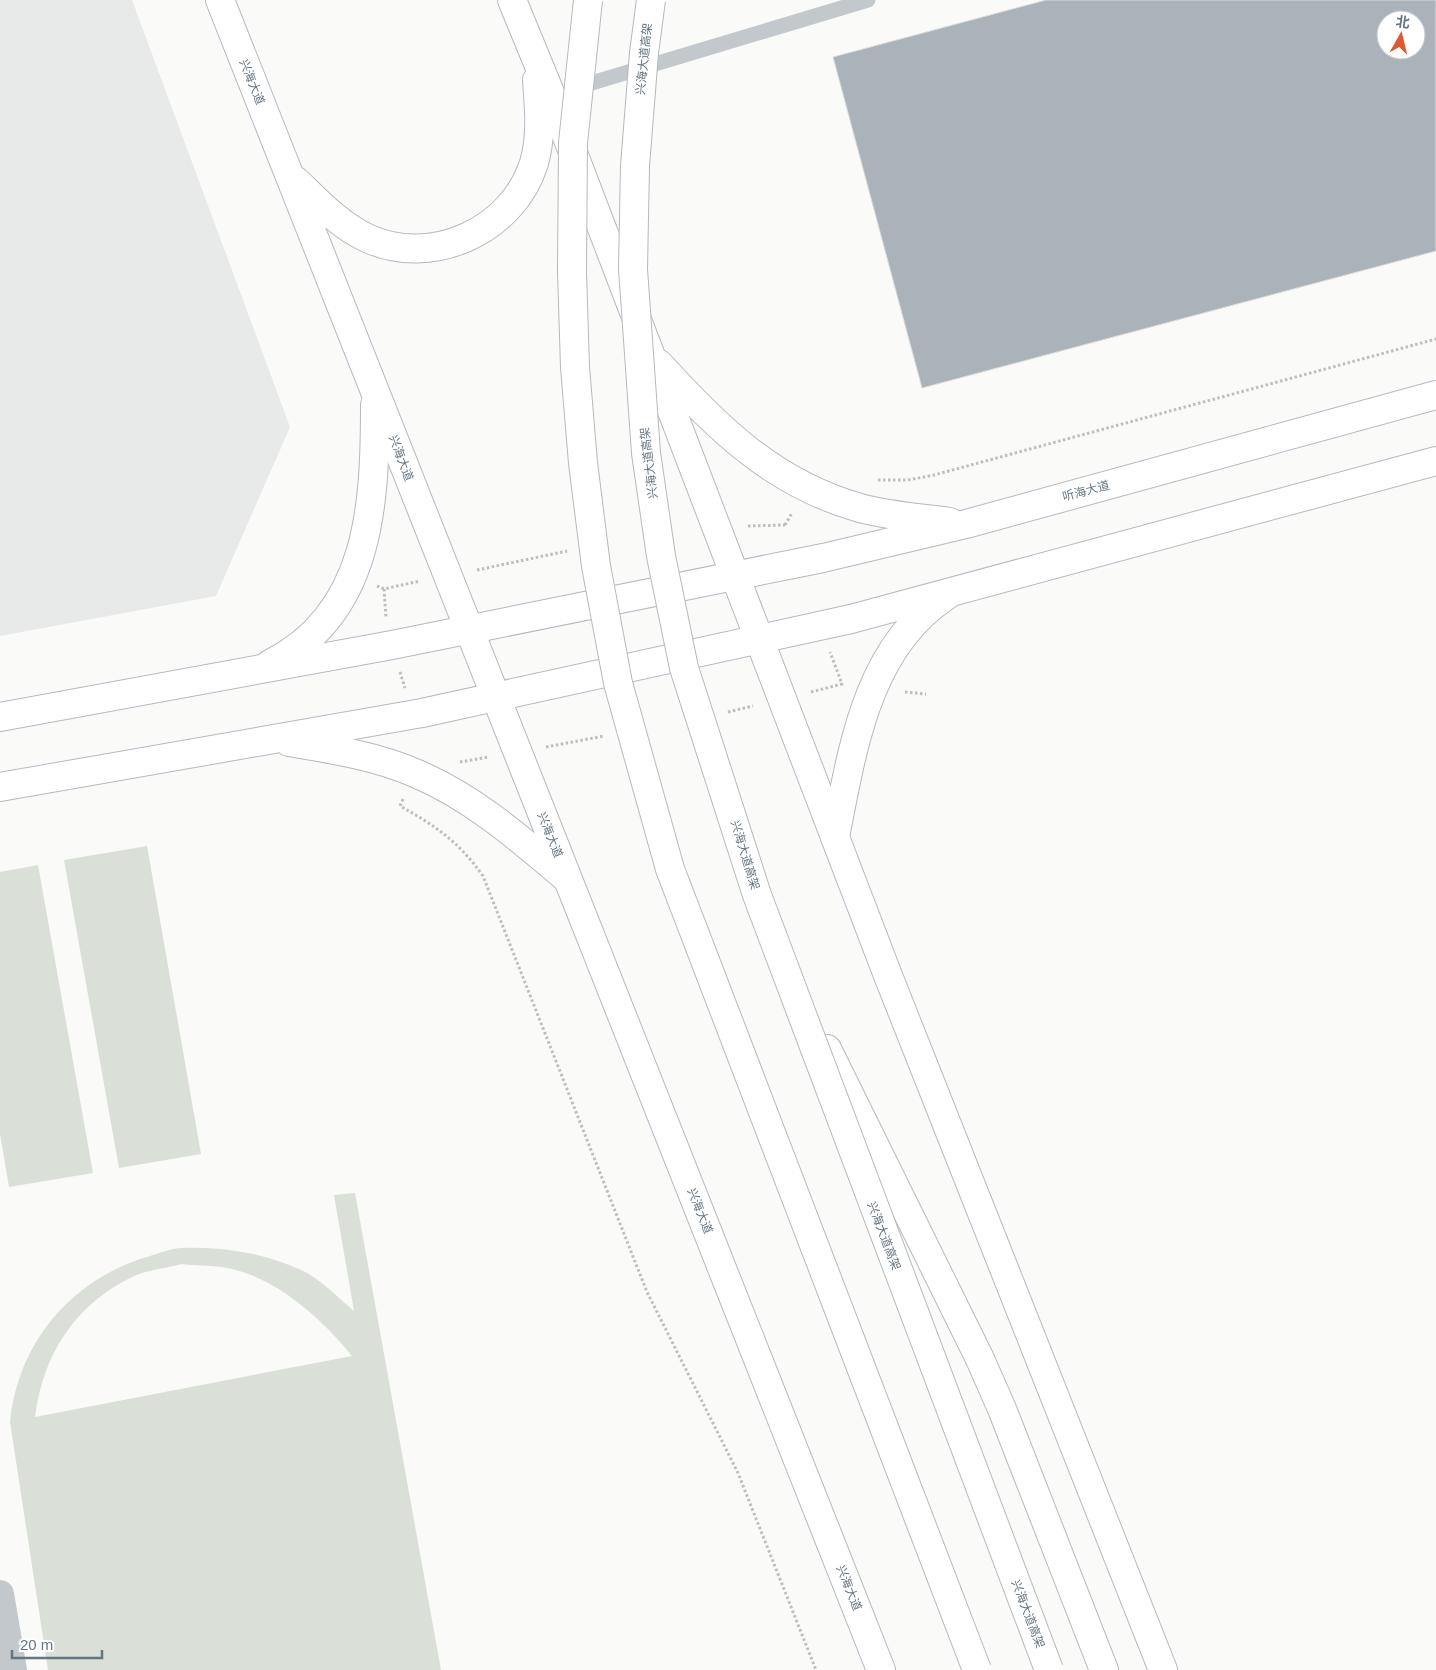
<svg xmlns="http://www.w3.org/2000/svg" width="1436" height="1670" viewBox="0 0 1436 1670" font-family="Arial,'Noto Sans SC',sans-serif">
<style>
.built{fill:#e8e9e9}
.green{fill:#dadfd7;fill-rule:evenodd}
.building{fill:#aab3b9;stroke:#dcdcda;fill-rule:evenodd}
.lines{fill:none;stroke-linecap:round;stroke-linejoin:round}
.secondary-casing{stroke:#b3babf;stroke-width:30}
.primary-casing{stroke:#b5babe;stroke-width:30}
.path{stroke:#bbbfc2;stroke-width:3;stroke-dasharray:2.5 2.5;stroke-linecap:butt}
.lane{stroke:#c3c8cc;stroke-width:15}
.street{stroke:#c3c8cc;stroke-width:28}
.secondary{stroke:#fff;stroke-width:28}
.primary{stroke:#fff;stroke-width:28}
.primary-bridge-casing{stroke:#b5babe;stroke-width:30;stroke-linecap:butt}
.primary-bridge{stroke:#fff;stroke-width:28}
.labels{text-anchor:middle;stroke-width:5;stroke-linejoin:round;paint-order:stroke}
.street-label{font-size:12px;fill:#657683;stroke:#fff}
</style>
<rect width="100%" height="100%" fill="#fafaf8"/>
<polygon class="built" points="0,0 132,0 290,427 216,596 0,636"/>
<g class="green">
<polygon points="147,846 201,1154 119,1168 64,860"/>
<polygon points="38,865 93,1173 9,1187 0,1134 0,872"/>
<path d="M355 1193 441 1670H48L10 1422C18 1341 73 1278 150 1256 160 1253 172 1248 182 1248 221 1246 265 1253 301 1270 321 1279 337 1297 354 1311L334 1195ZM182 1264C198 1266 216 1265 232 1269 279 1280 323 1320 352 1356L35 1417C43 1354 75 1304 134 1276 148 1270 167 1268 182 1264Z"/>
</g>
<path class="building" d="M1046 0H1436V251L922 388 833 57ZM1386 20H1416V50H1386Z"/>
<g class="lines">
<defs>
<g id="secondary">
<polyline points="220,0 881,1670"/>
<polyline points="512,0 551,95 887,973 1163,1670"/>
<path d="M296 181C318 202 339 225 367 238 431 268 513 231 534 163 542 136 539 108 537 80"/>
<path d="M659 364C717 428 774 484 860 508 889 516 920 518 950 522"/>
<path d="M270 664C371 614 375 503 375 405"/>
<polyline points="0,717 392,645 823,558 966,524 1436,395"/>
<path d="M289 742C331 749 376 756 415 773 472 797 518 837 564 876"/>
<polyline points="0,787 422,713 851,619 1436,461"/>
<path d="M835 837C852 752 866 648 946 596"/>
</g>
<polyline id="primary" points="827,1049 980,1359 1002,1409 1104,1670"/>
</defs>
<use href="#secondary" class="secondary-casing"/>
<use href="#primary" class="primary-casing"/>
<g class="path">
<polyline points="878,480 908,480 934,475 1436,339"/>
<polyline points="785,525 792,513"/>
<polyline points="748,526 785,525"/>
<polyline points="477,570 567,551"/>
<polyline points="377,586 384,589 420,581"/>
<polyline points="384,589 386,618"/>
<polyline points="400,672 405,688"/>
<polyline points="811,692 842,684 830,652"/>
<polyline points="905,692 926,694"/>
<polyline points="728,712 753,706"/>
<polyline points="546,747 604,736"/>
<polyline points="460,762 489,757"/>
<path d="M403 799 400 806C436 826 459 842 483 876L647 1292 738 1473 816 1670"/>
</g>
<polyline class="lane" points="575,88 868,0"/>
<polyline class="street" points="0,1594 13,1670"/>
<use href="#secondary" class="secondary"/>
<use href="#primary" class="primary"/>
<defs>
<g id="primary-bridge">
<polyline points="588,0 573,143 572,272 575,367 583,463 596,566 618,683 670,869 977,1670"/>
<polyline points="651,0 644,53 635,166 633,269 646,453 661,556 684,668 757,895 1049,1670"/>
</g>
</defs>
<use href="#primary-bridge" class="primary-bridge-casing"/>
<use href="#primary-bridge" class="primary-bridge"/>
</g>
<g class="labels">
<g class="street-label">
<text transform="translate(644 59) rotate(-84)" y="4">兴海大道高架</text>
<text transform="translate(252 82) rotate(68)" y="4">兴海大道</text>
<text transform="translate(401 458) rotate(69)" y="4">兴海大道</text>
<text transform="translate(649 463) rotate(-97)" y="4">兴海大道高架</text>
<text transform="translate(1086 491) rotate(-15)" y="4">听海大道</text>
<text transform="translate(550 835) rotate(68)" y="4">兴海大道</text>
<text transform="translate(745 855) rotate(73)" y="4">兴海大道高架</text>
<text transform="translate(700 1211) rotate(68)" y="4">兴海大道</text>
<text transform="translate(884 1236) rotate(69)" y="4">兴海大道高架</text>
<text transform="translate(849 1588) rotate(68)" y="4">兴海大道</text>
<text transform="translate(1028 1614) rotate(69)" y="4">兴海大道高架</text>
</g>
</g>
<g transform="translate(1401 35) rotate(8)"><circle r="24" fill="#ffffff" stroke="#c1c8cd"/>
<path d="M0-4L9 19L0 12L-9 19Z" fill="#e4572e"/>
<text y="-8" font-size="14" font-weight="bold" text-anchor="middle" fill="#657683">北</text>
</g>
<path d="M12 1650v8h90v-8" fill="none" stroke="#657683" stroke-width="2.5"/>
<text x="20" y="1650" font-size="15" fill="#657683" stroke="#ffffff" stroke-width="4" paint-order="stroke">20 m</text>
</svg>
